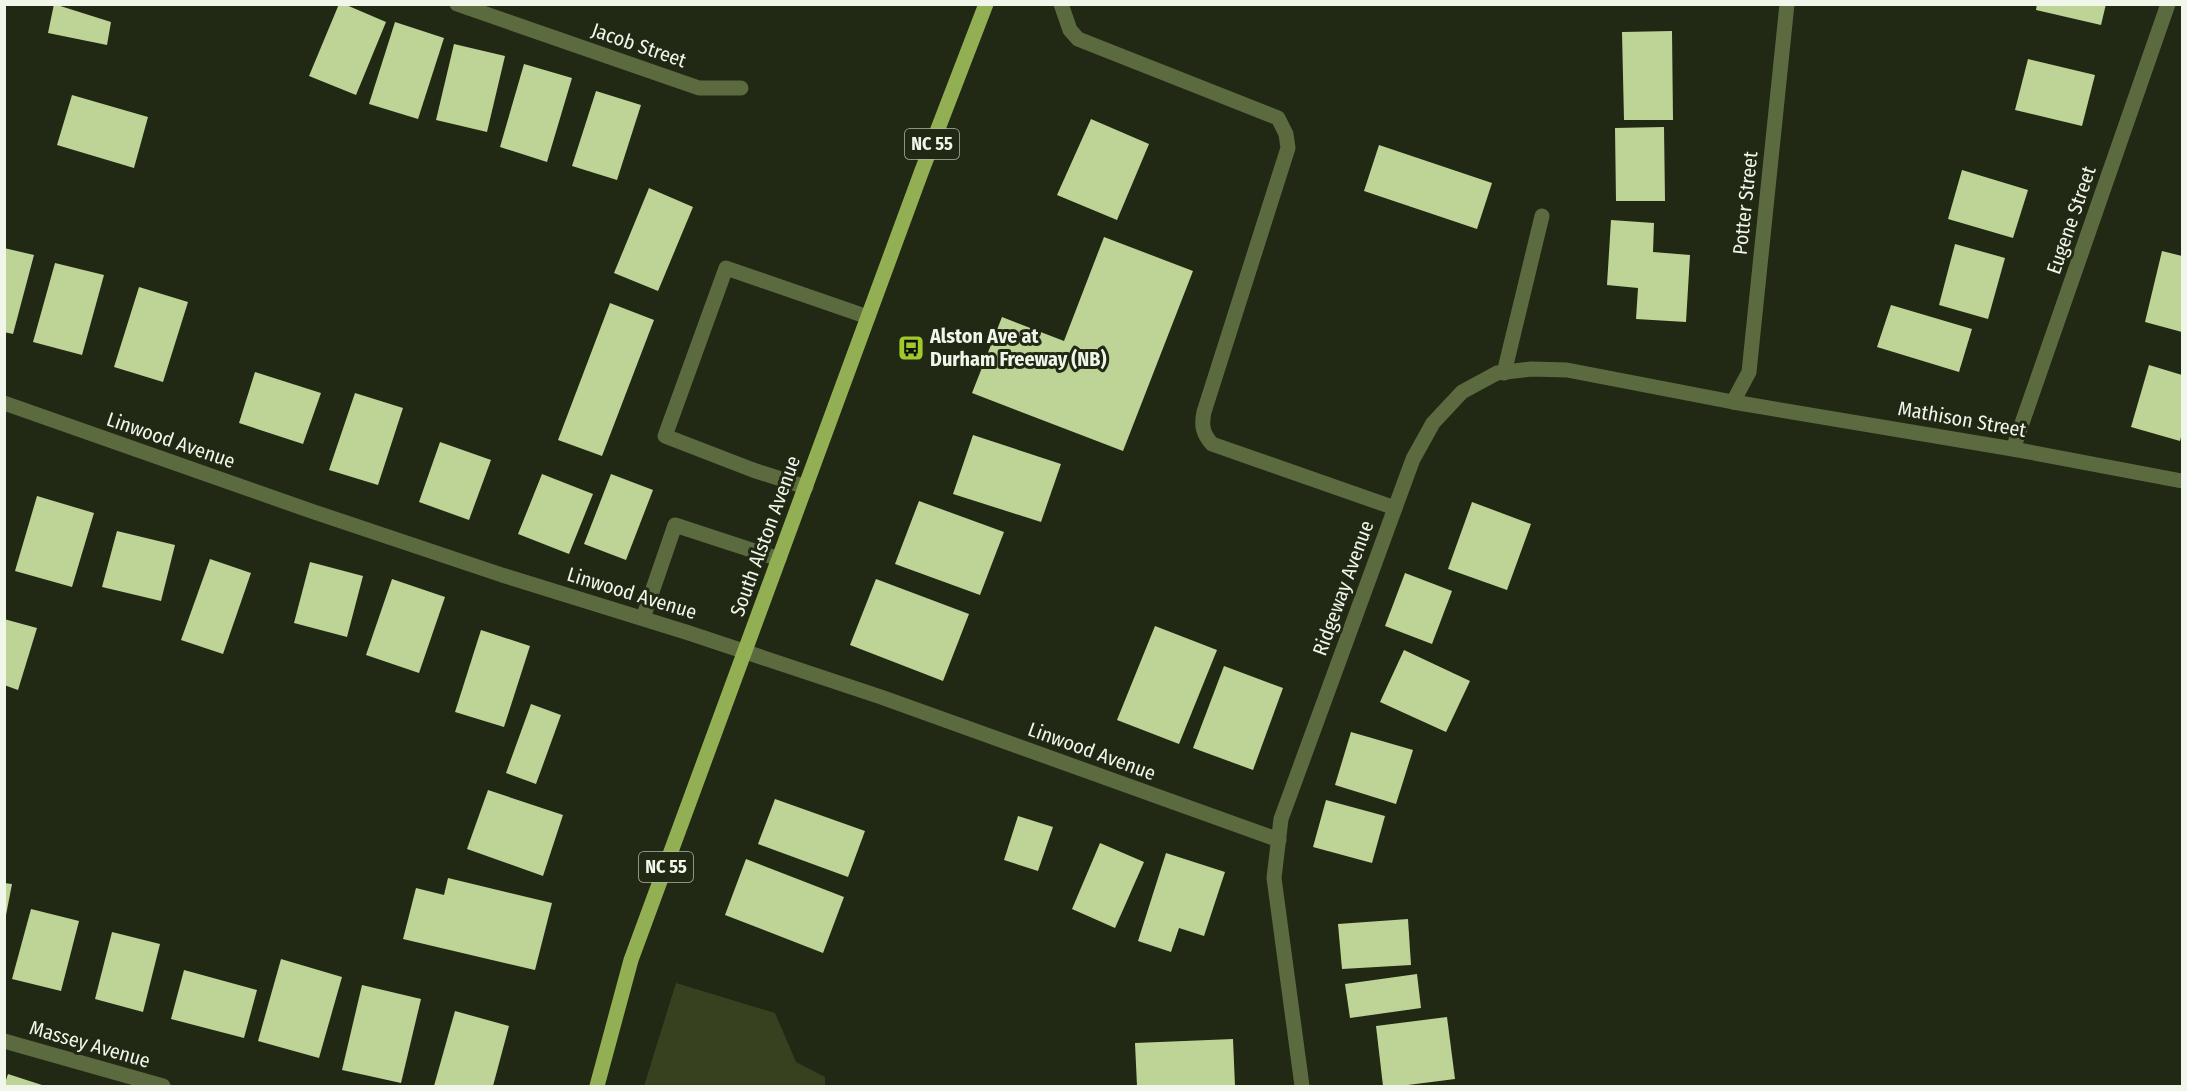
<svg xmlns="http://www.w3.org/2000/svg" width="2187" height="1091" viewBox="0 0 2187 1091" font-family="'Fira Sans Condensed',sans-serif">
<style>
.green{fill:#374120}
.building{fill:#bed496}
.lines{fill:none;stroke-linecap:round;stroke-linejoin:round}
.minor{stroke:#5c6a40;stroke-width:15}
.major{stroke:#93af53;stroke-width:15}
.labels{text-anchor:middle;stroke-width:6;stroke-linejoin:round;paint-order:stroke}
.shield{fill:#212814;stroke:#b3b8aa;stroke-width:1.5}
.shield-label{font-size:18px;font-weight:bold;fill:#f1f6ea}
.street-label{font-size:20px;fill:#f1f6ea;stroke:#212814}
.poi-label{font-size:20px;font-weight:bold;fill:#f1f6ea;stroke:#212814;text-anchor:start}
</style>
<rect width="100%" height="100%" fill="#212814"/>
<polygon class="green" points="676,983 775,1013 796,1062 825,1077 825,1086 644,1086"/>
<g class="building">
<polygon points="54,4 111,22 107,45 48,33"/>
<polygon points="339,4 344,4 386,22 356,95 309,76"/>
<polygon points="2037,4 2106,4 2101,25 2036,10"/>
<polygon points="395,22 444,38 418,119 369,104"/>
<polygon points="1672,31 1673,120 1624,120 1622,32"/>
<polygon points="454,44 505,56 487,132 436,120"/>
<polygon points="2028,59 2095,75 2082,126 2015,110"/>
<polygon points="524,64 572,78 547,162 500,147"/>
<polygon points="596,91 641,105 617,180 572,166"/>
<polygon points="72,95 148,117 134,168 57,145"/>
<polygon points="1091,119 1149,144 1117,220 1057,195"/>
<polygon points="1664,127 1665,201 1616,201 1615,128"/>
<polygon points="1379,145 1492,183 1477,229 1364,191"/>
<polygon points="1962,170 2028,190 2013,238 1948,219"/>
<polygon points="649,188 693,207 658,291 614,273"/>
<polygon points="1611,220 1654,223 1653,252 1690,255 1686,322 1636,319 1638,288 1607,285"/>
<polygon points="1104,237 1193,271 1123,451 972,393 1002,317 1064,341"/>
<polygon points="1955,244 2005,258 1988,319 1939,305"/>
<polygon points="4,248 34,255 13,334 4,332"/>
<polygon points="2162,251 2182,256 2182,332 2145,322"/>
<polygon points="55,263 104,275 82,355 33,342"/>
<polygon points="139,287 188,302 163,382 114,367"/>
<polygon points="610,303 654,320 602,456 558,440"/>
<polygon points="1891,305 1972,329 1959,372 1877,347"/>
<polygon points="2149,365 2182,375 2182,433 2180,441 2131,427"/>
<polygon points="255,372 321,393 303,444 239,423"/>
<polygon points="355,393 403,408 378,485 329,470"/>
<polygon points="973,435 1061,464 1041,522 953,494"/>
<polygon points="440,442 491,460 469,520 419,502"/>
<polygon points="542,474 593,494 569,554 518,534"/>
<polygon points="611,474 653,490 626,560 584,544"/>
<polygon points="37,496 94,513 72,587 15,571"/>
<polygon points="919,501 1004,532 980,595 895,564"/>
<polygon points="1472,502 1531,524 1507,590 1448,569"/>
<polygon points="117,531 175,545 161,601 102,587"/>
<polygon points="210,559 251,573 223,654 181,640"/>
<polygon points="310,562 363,576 347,637 294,623"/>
<polygon points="1405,573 1452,591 1432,644 1385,626"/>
<polygon points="392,579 445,597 419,673 366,655"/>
<polygon points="876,579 969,614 943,681 850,645"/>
<polygon points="4,619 37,628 18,690 4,685"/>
<polygon points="1155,626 1217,650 1179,744 1117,720"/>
<polygon points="481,630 530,646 504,727 455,712"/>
<polygon points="1404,650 1470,681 1446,732 1380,702"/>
<polygon points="1224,666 1283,688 1253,770 1193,748"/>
<polygon points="531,704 561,715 536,784 506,773"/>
<polygon points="1351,732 1413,750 1396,804 1335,785"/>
<polygon points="488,790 563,815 543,876 467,849"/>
<polygon points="775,799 865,831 848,877 758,844"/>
<polygon points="1326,800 1385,816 1372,863 1313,847"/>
<polygon points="1018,816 1053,827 1038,871 1004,860"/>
<polygon points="1100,843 1144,862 1115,928 1072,909"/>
<polygon points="1166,853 1225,872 1204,936 1179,928 1171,952 1138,941"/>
<polygon points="746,859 844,897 823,953 725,915"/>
<polygon points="448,878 552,903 535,970 403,939 416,888 444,895"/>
<polygon points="4,883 12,884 6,915 4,915"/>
<polygon points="31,909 79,921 61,991 12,979"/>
<polygon points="1408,919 1411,965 1342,969 1338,924"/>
<polygon points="112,932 160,944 143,1012 95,999"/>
<polygon points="281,959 342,977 319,1058 258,1041"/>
<polygon points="184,970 257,990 244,1038 171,1019"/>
<polygon points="1417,974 1421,1008 1350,1018 1345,984"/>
<polygon points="362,985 421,999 401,1083 342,1070"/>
<polygon points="455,1011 509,1026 493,1086 434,1086"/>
<polygon points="1447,1017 1455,1079 1400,1086 1383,1086 1376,1026"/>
<polygon points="1233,1039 1235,1086 1137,1086 1135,1043"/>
<polygon points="8,1074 45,1086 4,1086"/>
</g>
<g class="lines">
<g class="minor">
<polyline points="457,4 699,88 741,88"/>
<path d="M1061 4 1070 30 1078 39 1278 118 1286 134 1288 148 1204 412C1201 426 1203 434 1212 444L1395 508"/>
<polyline points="1504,373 1542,216"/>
<polyline points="1733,402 1749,372 1787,4"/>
<polyline points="4,403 314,512 502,575 689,633 881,697 1279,840"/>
<polyline points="2013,449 2168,4"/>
<polyline points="806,487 753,470 665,436 726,268 868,317"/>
<polyline points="643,618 675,525 779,559"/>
<polyline points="4,1041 163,1086"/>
<polyline points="1302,1086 1274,878 1281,819 1413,459 1433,423 1462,392 1497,373 1531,369 1567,370 1733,402 2013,449 2182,481"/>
</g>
<polyline class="major" points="597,1086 631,960 921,173 986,4"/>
</g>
<defs>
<symbol id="bus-square" viewBox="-11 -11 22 22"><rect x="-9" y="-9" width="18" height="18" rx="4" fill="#a0c92b" stroke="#212814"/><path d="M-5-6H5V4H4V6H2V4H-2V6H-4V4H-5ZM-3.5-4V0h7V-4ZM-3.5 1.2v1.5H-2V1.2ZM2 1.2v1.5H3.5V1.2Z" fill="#111"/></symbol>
</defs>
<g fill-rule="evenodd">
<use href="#bus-square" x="896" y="333" width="30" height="30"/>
</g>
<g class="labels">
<g class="shield">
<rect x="905" y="129" width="54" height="30" rx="4.5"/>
<rect x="639" y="852" width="54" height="30" rx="4.5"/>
</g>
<g class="shield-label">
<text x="932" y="150">NC 55</text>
<text x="666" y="873">NC 55</text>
</g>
<g class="street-label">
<text transform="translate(639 45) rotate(19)" y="7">Jacob Street</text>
<text transform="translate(1745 203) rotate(-84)" y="7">Potter Street</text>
<text transform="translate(2071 220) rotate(-71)" y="7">Eugene Street</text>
<text transform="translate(1962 419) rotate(10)" y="7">Mathison Street</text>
<text transform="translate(171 440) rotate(19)" y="7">Linwood Avenue</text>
<text transform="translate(765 536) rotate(-70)" y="7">South Alston Avenue</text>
<text transform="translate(1343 588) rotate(-70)" y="7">Ridgeway Avenue</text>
<text transform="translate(632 593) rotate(17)" y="7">Linwood Avenue</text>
<text transform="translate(1092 751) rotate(20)" y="7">Linwood Avenue</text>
<text transform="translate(90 1044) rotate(16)" y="7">Massey Avenue</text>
</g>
<g class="poi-label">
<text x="930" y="343">Alston Ave at<tspan x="930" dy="23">Durham Freeway (NB)</tspan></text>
</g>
</g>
<rect width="2187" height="1091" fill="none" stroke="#f1f6ea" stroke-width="12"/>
</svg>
